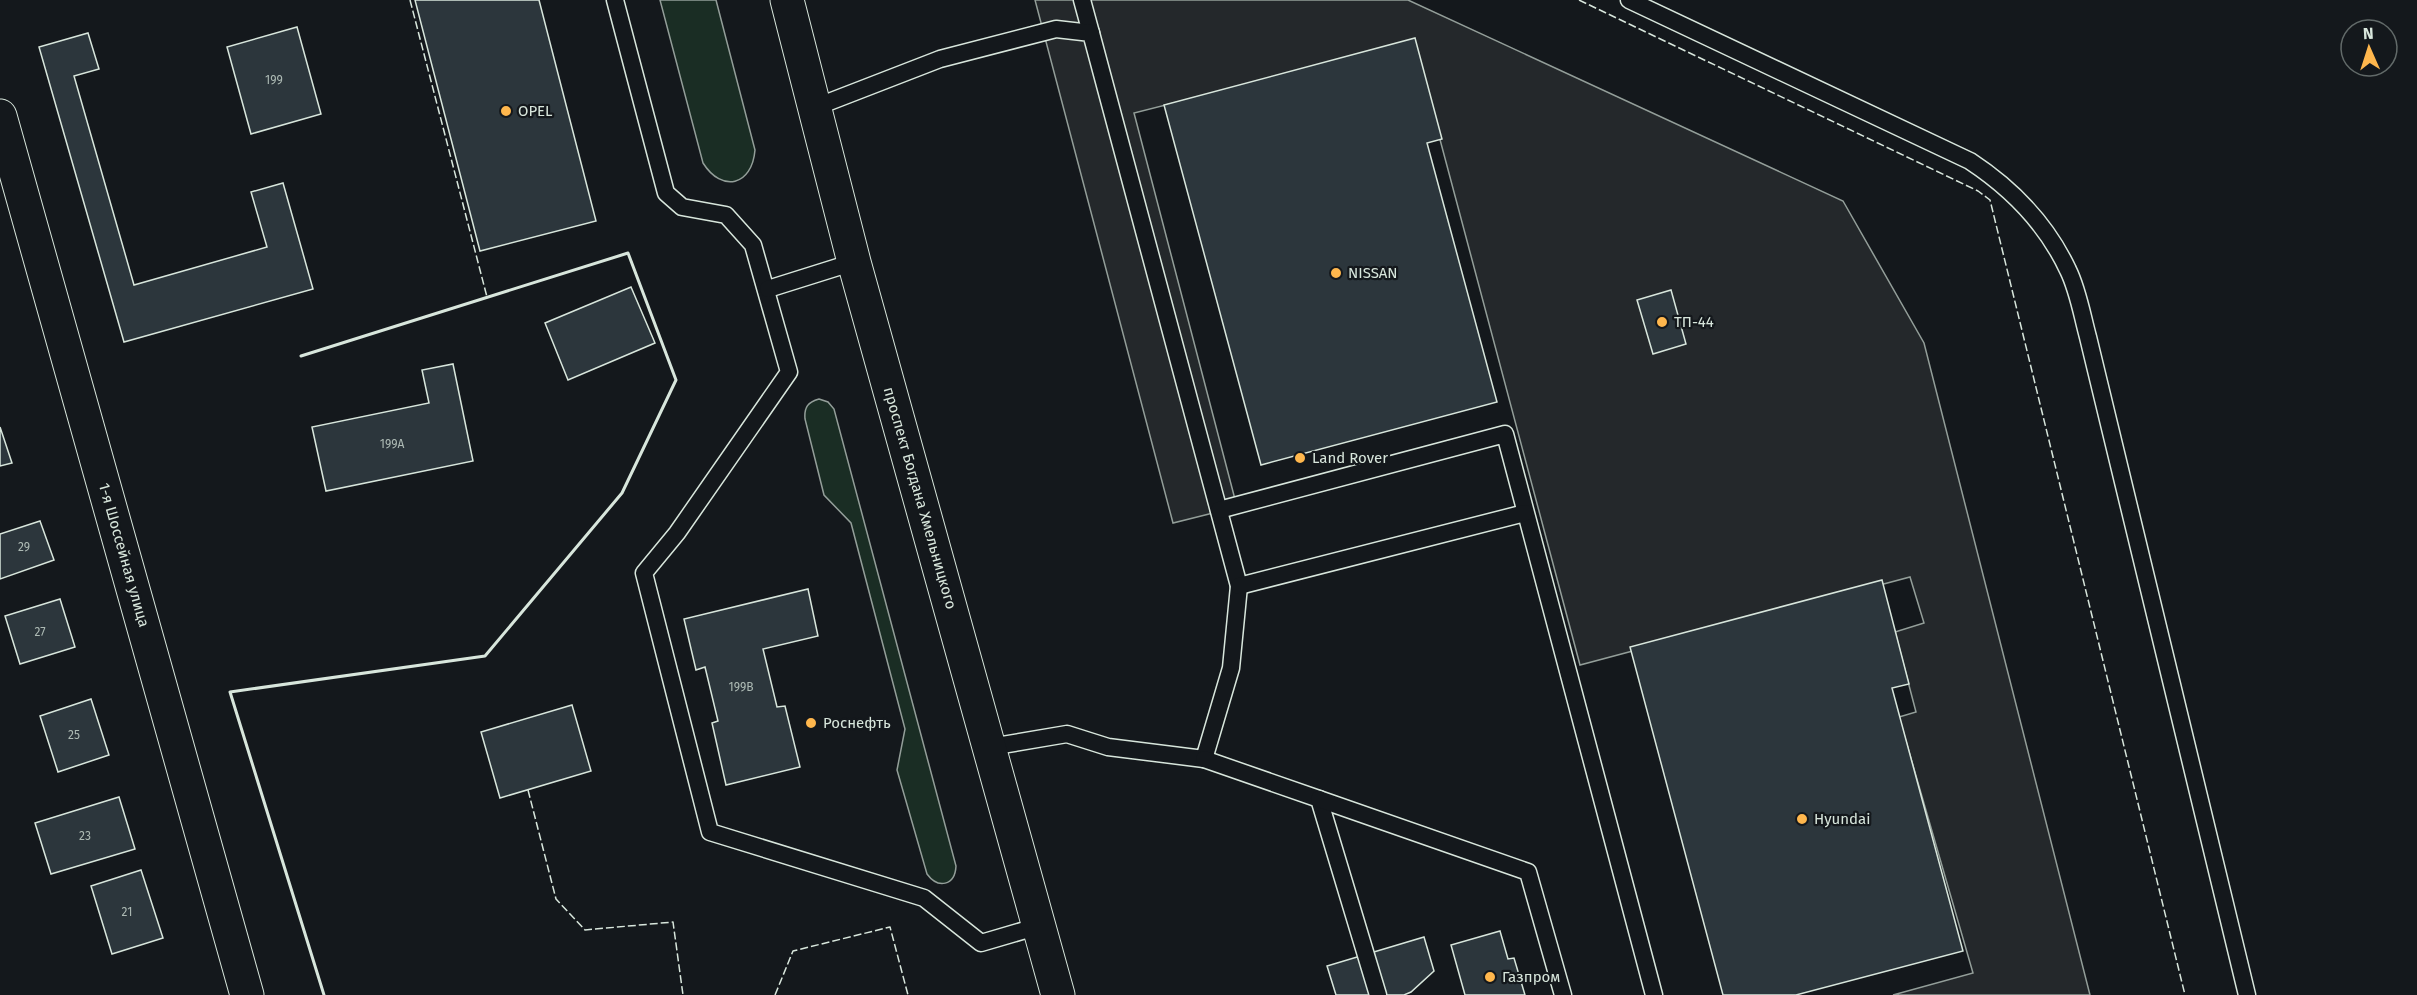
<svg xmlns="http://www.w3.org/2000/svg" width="2417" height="995" viewBox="0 0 2417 995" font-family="'Fira Sans',sans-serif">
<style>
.green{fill:#1a2d24;stroke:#939e99;stroke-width:1.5}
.parking{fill:#24282b;stroke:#939e99;stroke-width:1.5}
.building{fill:#2c363c;stroke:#d8e6dc;stroke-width:1.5}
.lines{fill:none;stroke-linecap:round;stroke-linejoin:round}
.service-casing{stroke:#d8e6dc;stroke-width:19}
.minor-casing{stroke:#d8e6dc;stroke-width:35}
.primary-casing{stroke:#d8e6dc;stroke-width:35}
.service{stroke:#14181c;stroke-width:16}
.minor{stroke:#14181c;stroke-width:33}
.primary{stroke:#14181c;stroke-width:33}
.fence{stroke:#d8e6dc;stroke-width:1.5;stroke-dasharray:8 3;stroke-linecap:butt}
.wall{stroke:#d8e6dc;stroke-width:3}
.poi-dot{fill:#ffb74d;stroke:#14181c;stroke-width:2}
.labels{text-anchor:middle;stroke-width:4.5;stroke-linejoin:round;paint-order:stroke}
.number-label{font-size:12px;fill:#adbab4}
.poi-label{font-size:15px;fill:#d8e6dc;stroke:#14181c;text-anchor:start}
.street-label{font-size:15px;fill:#d8e6dc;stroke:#14181c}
</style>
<rect width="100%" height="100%" fill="#14181c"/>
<g class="green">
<path d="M660 0H716L755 150C752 186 722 193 703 163Z"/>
<path d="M819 399 828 402 834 409 956 866C955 886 938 889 927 874L897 770 905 729 851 523 824 495 805 419C804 407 808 402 819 399Z"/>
</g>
<polygon class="parking" points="1035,0 1408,0 1843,201 1924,343 2090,995 1893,995 1973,973 1899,717 1916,712 1895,632 1924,623 1910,577 1580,665 1414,42 1134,113 1237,507 1173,523"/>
<g class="building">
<polygon points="415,0 539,0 596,221 480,251"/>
<polygon points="297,27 321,114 251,134 227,47"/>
<polygon points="88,33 99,69 74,76 134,285 267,247 251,192 283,183 313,289 124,342 39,47"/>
<polygon points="1415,38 1442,139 1427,143 1497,402 1261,465 1164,105"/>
<polygon points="631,287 655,343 568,380 545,323"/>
<polygon points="1671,290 1686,344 1653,354 1637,300"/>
<polygon points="453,364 473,461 326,491 312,427 429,403 422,370"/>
<polygon points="0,427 12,463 0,466"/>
<polygon points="40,521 54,560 0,579 0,534"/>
<polygon points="1882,580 1909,684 1892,688 1963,951 1796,995 1723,995 1630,647"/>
<polygon points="808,589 818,636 763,649 777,707 785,706 800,767 726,785 712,723 718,721 705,667 696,670 684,619"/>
<polygon points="60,599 75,647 20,664 5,616"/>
<polygon points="91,699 109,755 58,772 40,716"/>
<polygon points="572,705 591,771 500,798 481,732"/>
<polygon points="119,797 135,849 51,874 35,823"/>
<polygon points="141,870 163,938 112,954 91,886"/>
<polygon points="1500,931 1508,959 1514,958 1525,995 1465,995 1451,945"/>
<polygon points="1424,937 1434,971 1411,992 1404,995 1336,995 1327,966"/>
</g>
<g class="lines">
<defs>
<g id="service">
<polyline points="615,0 666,193 682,207 726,215 753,245 789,372 677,533 644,573 710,832 924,898 981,943 1039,926"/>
<polyline points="1082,0 1091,33"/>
<path d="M1629 0 1970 161C2011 188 2047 225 2068 270 2078 290 2082 315 2088 337L2247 995"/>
<polyline points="816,107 940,59 1056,29 1091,33 1239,586 1231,668 1204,759 1108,747 1067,734 990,747"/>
<polyline points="768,289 854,262"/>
<polyline points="1219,510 1505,434 1654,995"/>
<polyline points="1239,586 1525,513"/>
<polyline points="1204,759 1319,799 1378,995"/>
<polyline points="1319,799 1528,872 1563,995"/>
</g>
<polyline id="minor" points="0,116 247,995"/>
<polyline id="primary" points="787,0 854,262 1058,995"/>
</defs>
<use href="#service" class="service-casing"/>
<use href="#minor" class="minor-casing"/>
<use href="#primary" class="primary-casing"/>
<use href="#service" class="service"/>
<use href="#minor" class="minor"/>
<use href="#primary" class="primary"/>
<g class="fence">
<polyline points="410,0 487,297"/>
<polyline points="1579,0 1978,191 1990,200 2185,995"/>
<polyline points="528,790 556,899 585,930 673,922 683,995"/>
<polyline points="775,995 793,951 890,927 908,995"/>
</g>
<polyline class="wall" points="301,356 628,253 676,380 622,493 485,656 230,692 324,995"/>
</g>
<g class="poi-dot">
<circle cx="506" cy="111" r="6"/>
<circle cx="1336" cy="273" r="6"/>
<circle cx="1662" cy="322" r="6"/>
<circle cx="1300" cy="458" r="6"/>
<circle cx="811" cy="723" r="6"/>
<circle cx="1802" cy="819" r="6"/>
<circle cx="1490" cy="977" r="6"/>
</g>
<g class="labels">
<g class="number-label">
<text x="274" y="84">199</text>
<text x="392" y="448">199А</text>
<text x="24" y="551">29</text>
<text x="40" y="636">27</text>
<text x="741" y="691">199В</text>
<text x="74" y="739">25</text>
<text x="85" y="840">23</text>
<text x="127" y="916">21</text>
</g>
<g class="poi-label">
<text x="518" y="116">OPEL</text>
<text x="1348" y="278">NISSAN</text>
<text x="1674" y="327">ТП-44</text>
<text x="1312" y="463">Land Rover</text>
<text x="823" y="728">Роснефть</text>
<text x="1814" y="824">Hyundai</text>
<text x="1502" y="982">Газпром</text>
</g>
<g class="street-label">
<text transform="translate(920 498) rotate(74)" y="5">проспект Богдана Хмельницкого</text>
<text transform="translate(124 555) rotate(74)" y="5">1-я Шоссейная улица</text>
</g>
</g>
<g transform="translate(2369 48) rotate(357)"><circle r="28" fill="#14181c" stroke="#626a69" stroke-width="1.5"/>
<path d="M0-4.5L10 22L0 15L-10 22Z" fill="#ffb74d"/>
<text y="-9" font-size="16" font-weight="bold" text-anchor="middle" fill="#d8e6dc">N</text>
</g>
</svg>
